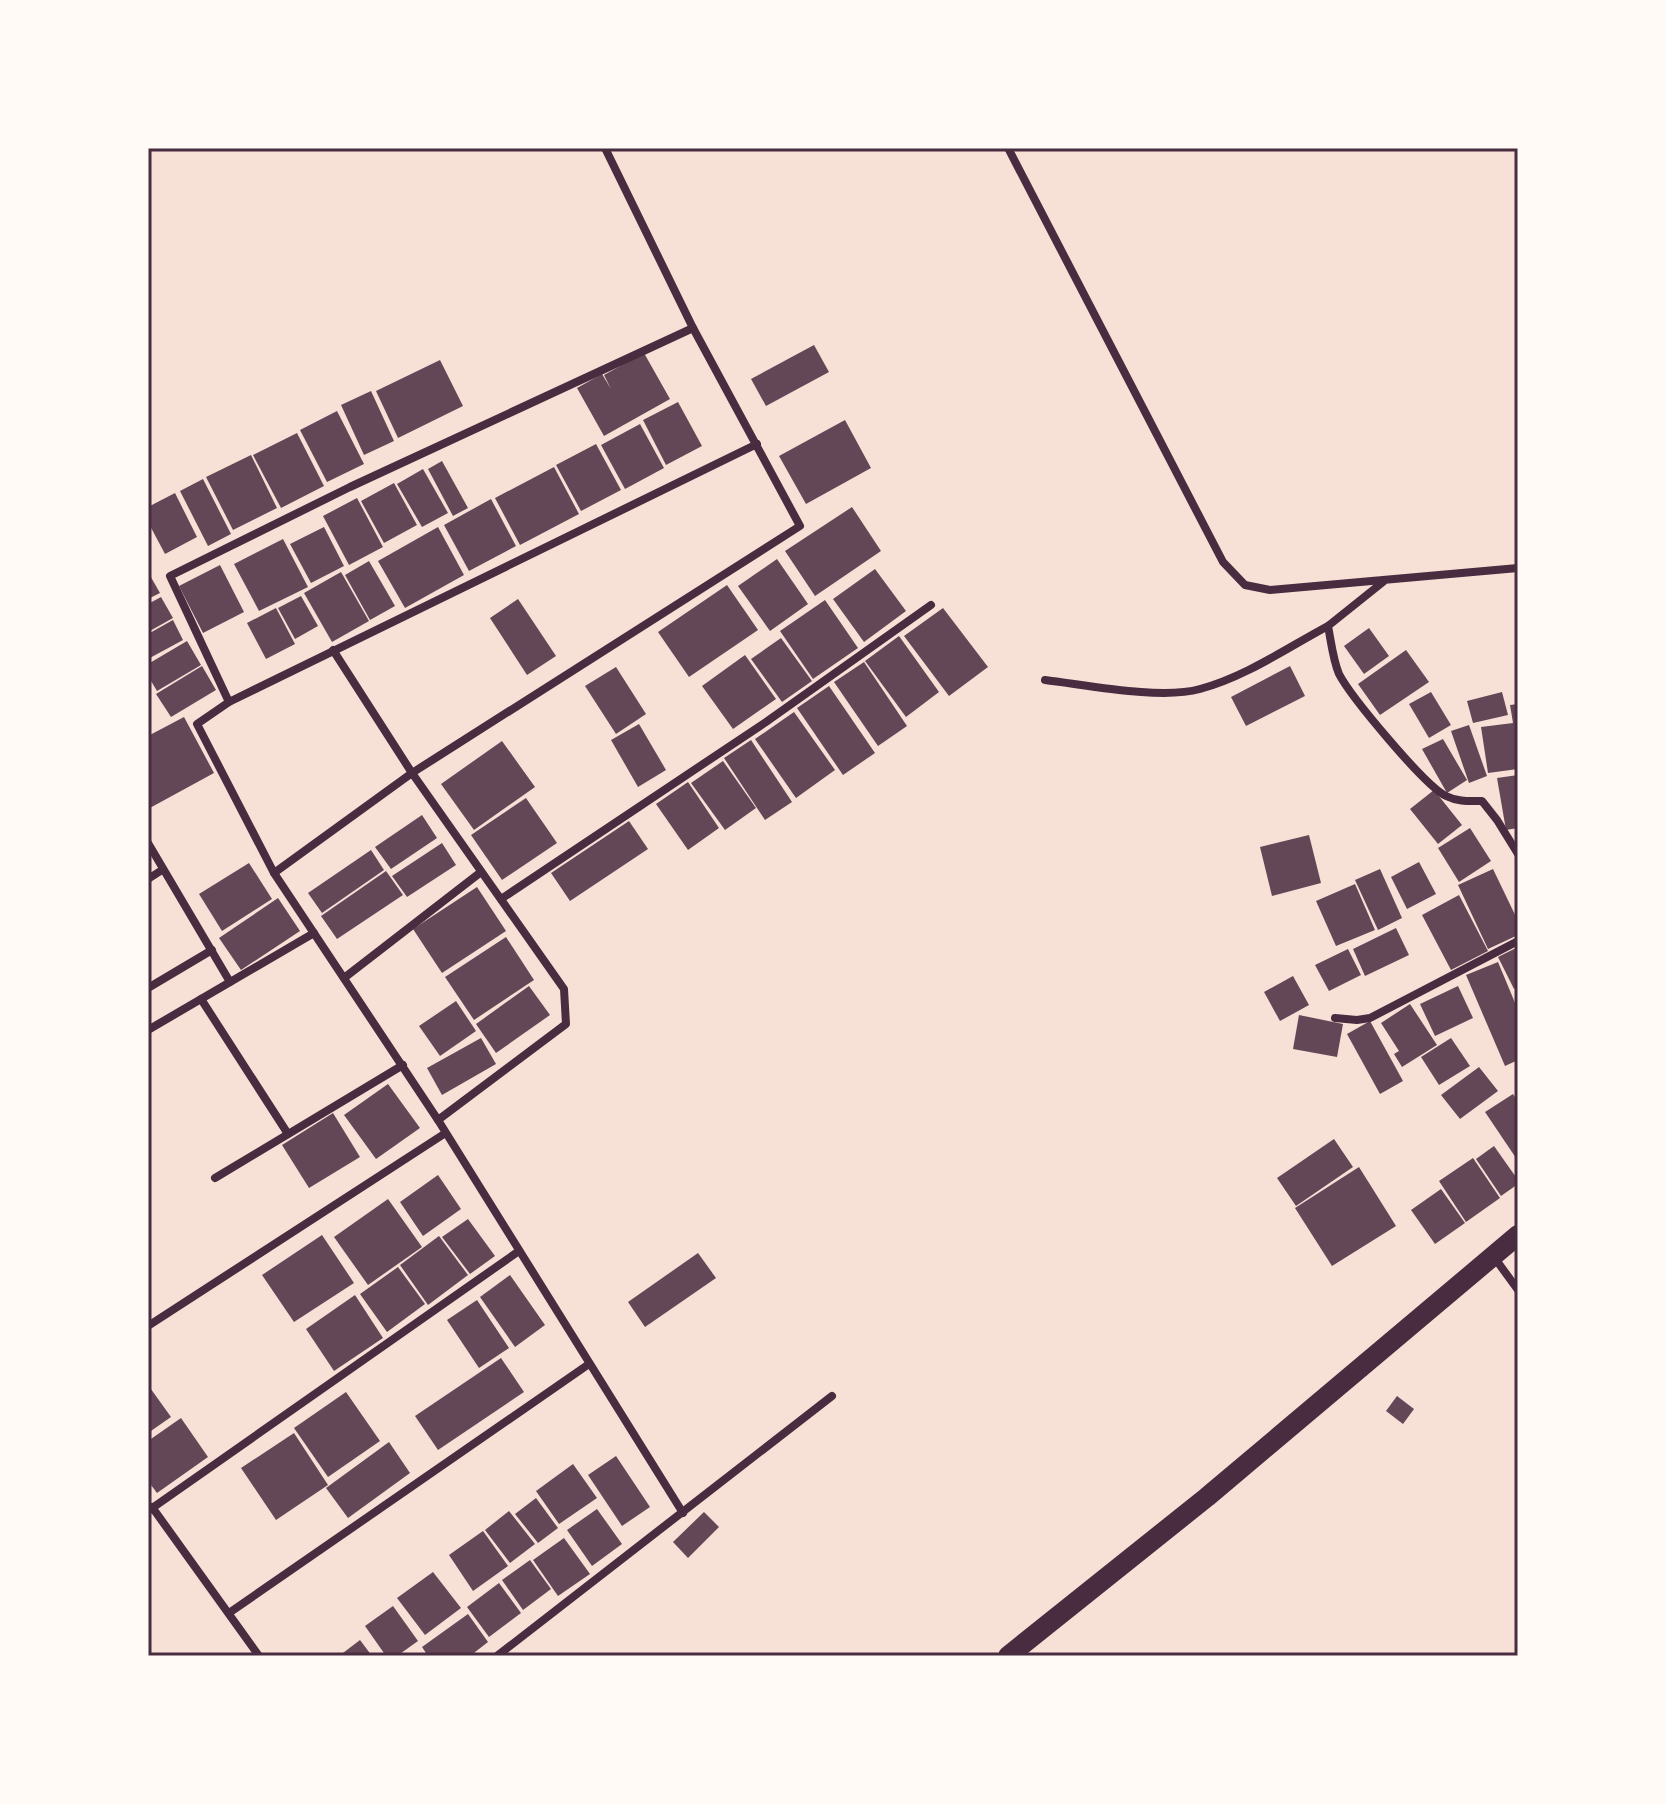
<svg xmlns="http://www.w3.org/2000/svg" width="1666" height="1804" viewBox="0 0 1666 1804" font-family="Lato,sans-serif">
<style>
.building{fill:#644757}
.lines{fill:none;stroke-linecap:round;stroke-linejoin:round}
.minor{stroke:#4a2c40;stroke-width:8}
.primary{stroke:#4a2c40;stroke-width:20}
.neatline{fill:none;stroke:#4a2c40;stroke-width:3}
</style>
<rect width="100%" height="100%" fill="#f7e1d7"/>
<g class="building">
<polygon points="814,345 829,372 766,406 751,379"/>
<polygon points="644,353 670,399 604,436 577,388 602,374 611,389 604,375"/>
<polygon points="440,360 463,406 398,438 376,391"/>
<polygon points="371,391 394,441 364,455 341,405"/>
<polygon points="678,402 702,446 666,465 643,420"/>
<polygon points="337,411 364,464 327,482 300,430"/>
<polygon points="845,420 871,468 806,504 779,456"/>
<polygon points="640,424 664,468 625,489 601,445"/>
<polygon points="297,433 324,486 281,508 253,455"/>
<polygon points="596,444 621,490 581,511 556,465"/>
<polygon points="251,455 277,508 233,530 206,477"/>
<polygon points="442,461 468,508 453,516 428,469"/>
<polygon points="554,467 579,514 520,545 495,498"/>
<polygon points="423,469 448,513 422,527 397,484"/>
<polygon points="203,479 231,534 208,546 180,491"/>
<polygon points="394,483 417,525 384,543 361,501"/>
<polygon points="175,493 197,537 165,554 148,522 148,507"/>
<polygon points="357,498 383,547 349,565 323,516"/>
<polygon points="491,499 516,546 469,571 444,525"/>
<polygon points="852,507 881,551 815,596 785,551"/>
<polygon points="324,527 344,566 311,583 290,544"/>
<polygon points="438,527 464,575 405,608 378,561"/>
<polygon points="283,539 308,587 259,611 234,564"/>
<polygon points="777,559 808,604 770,631 738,586"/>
<polygon points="369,561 395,606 370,620 345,575"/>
<polygon points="220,565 244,612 203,633 179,586"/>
<polygon points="875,569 906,611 864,642 833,599"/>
<polygon points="148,572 160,593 148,599"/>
<polygon points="341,572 369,621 332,642 304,593"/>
<polygon points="727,585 758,630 689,677 658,632"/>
<polygon points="301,596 318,626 295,639 278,608"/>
<polygon points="161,597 173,618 148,632 148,604"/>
<polygon points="518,599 556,656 527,675 490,618"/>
<polygon points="825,600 858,648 813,679 780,631"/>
<polygon points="276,608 295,644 266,659 247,623"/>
<polygon points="943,608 988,667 949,696 904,636"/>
<polygon points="173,620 183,640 148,659 148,634"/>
<polygon points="1369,628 1389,656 1364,674 1344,646"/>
<polygon points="899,636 939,692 906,717 865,661"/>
<polygon points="781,638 812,681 782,702 751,659"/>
<polygon points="187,641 201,665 157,691 148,676 148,664"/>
<polygon points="1406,650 1429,682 1380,715 1358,684"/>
<polygon points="745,655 776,699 733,729 702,686"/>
<polygon points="864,662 907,726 878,746 834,682"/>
<polygon points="202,666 216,690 171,717 156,694"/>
<polygon points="1290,666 1305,696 1246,726 1231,697"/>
<polygon points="616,667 646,714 616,734 585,686"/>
<polygon points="829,686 875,753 843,775 797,708"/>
<polygon points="1431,692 1451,725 1429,738 1409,704"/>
<polygon points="1502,692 1508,715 1473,723 1467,701"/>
<polygon points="1518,704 1518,769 1488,773 1481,727 1513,723 1510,705"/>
<polygon points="794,712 835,770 796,798 755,739"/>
<polygon points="184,717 214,773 148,809 148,736"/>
<polygon points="639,724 666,770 638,787 611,740"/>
<polygon points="1469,725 1487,776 1469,783 1451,731"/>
<polygon points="1443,739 1467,780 1447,793 1422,749"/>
<polygon points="751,740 792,802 765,820 724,758"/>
<polygon points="502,741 535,787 474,830 441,784"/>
<polygon points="723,761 756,808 725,830 691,783"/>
<polygon points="1518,775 1518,828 1506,830 1497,778"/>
<polygon points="688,782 719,828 688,850 656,804"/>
<polygon points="1434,790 1462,825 1438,844 1410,809"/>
<polygon points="526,798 557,843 502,880 471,835"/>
<polygon points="422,815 437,838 391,869 375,847"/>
<polygon points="629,821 648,849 570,901 551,873"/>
<polygon points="1470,828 1491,861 1459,882 1438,848"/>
<polygon points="1309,835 1321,883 1272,896 1260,847"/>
<polygon points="442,843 456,865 407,897 392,876"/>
<polygon points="371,850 384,870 322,913 308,893"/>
<polygon points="1419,862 1436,894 1407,909 1391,877"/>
<polygon points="249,863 272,899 222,931 199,894"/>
<polygon points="1380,869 1402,918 1378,930 1355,880"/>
<polygon points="1493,869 1518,921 1518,935 1488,949 1458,885"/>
<polygon points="386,871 403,895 337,939 321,916"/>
<polygon points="1355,884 1375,930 1336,946 1316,901"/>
<polygon points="477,887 506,931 442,973 413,929"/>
<polygon points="1459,895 1488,951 1451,970 1422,915"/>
<polygon points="278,898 300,931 241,970 219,938"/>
<polygon points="1396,928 1409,955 1365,976 1353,949"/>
<polygon points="506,937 534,980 474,1020 445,977"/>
<polygon points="1518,947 1518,987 1514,989 1498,957"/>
<polygon points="1348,949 1361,975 1329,991 1315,965"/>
<polygon points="1498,962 1518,1010 1518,1060 1505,1066 1466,975"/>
<polygon points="1293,976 1309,1005 1280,1021 1264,992"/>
<polygon points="529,986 550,1015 496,1053 476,1024"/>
<polygon points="1458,986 1473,1018 1435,1036 1420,1004"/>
<polygon points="456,1001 476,1031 440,1056 419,1026"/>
<polygon points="1410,1004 1437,1045 1402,1067 1394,1054 1399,1051 1381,1023"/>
<polygon points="1299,1015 1343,1024 1337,1057 1293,1049"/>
<polygon points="1370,1021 1403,1081 1380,1094 1347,1034"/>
<polygon points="481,1038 496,1064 442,1095 427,1068"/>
<polygon points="1451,1038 1470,1066 1439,1085 1421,1057"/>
<polygon points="1479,1067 1498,1091 1460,1119 1441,1095"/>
<polygon points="388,1084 420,1128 376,1159 344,1115"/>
<polygon points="1513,1094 1518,1102 1518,1161 1485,1112"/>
<polygon points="333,1113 360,1157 309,1188 282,1145"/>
<polygon points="1334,1139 1353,1167 1296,1206 1277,1178"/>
<polygon points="1494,1146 1518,1180 1518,1184 1501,1196 1476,1159"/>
<polygon points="1473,1158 1500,1198 1466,1222 1439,1181"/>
<polygon points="1359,1167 1396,1226 1332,1266 1295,1208"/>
<polygon points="438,1175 461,1209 423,1236 400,1202"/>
<polygon points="1441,1189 1465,1223 1435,1244 1411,1210"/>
<polygon points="388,1199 422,1247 368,1285 334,1237"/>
<polygon points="468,1219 495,1256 470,1274 442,1237"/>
<polygon points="322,1235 354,1283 294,1322 262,1275"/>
<polygon points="439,1236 468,1275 428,1305 400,1265"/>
<polygon points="698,1253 716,1278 645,1327 628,1302"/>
<polygon points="398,1267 425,1304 387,1332 360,1294"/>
<polygon points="510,1275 545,1325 515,1347 480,1297"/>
<polygon points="355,1295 383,1338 334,1371 306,1329"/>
<polygon points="477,1300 509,1348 479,1368 447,1320"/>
<polygon points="501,1358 524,1392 438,1450 415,1416"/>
<polygon points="148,1385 171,1417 148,1433"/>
<polygon points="346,1392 380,1441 328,1477 294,1428"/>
<polygon points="1397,1396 1414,1409 1403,1424 1386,1411"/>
<polygon points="181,1418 208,1457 157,1493 148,1481 148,1441"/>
<polygon points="294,1433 328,1485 276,1520 241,1468"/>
<polygon points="389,1442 410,1473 348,1518 326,1488"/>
<polygon points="616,1456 650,1507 622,1526 588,1475"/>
<polygon points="573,1464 597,1498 559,1524 536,1491"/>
<polygon points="536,1498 558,1528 538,1543 515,1514"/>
<polygon points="597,1509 622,1544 592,1566 567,1530"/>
<polygon points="509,1511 535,1544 510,1563 485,1530"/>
<polygon points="704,1512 719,1527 688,1558 673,1542"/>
<polygon points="483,1531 508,1566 473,1591 449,1555"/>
<polygon points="564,1538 590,1574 558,1596 533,1560"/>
<polygon points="530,1560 551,1589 523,1610 502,1580"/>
<polygon points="433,1572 461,1608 425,1635 397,1598"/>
<polygon points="499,1583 521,1613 489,1637 467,1607"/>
<polygon points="393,1606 418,1641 397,1656 386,1656 365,1626"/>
<polygon points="468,1614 488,1642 470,1656 428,1656 422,1647"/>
<polygon points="360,1640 372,1656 339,1656"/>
</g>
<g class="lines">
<g class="minor">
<polyline points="1008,148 1223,562 1245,585 1270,590 1518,568"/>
<path d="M1383 582 1328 626C1331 641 1333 660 1339 674 1351 697 1425 786 1446 796 1458 802 1469 801 1482 801L1497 820 1518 854"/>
<polyline points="333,650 412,773 564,989 566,1024 438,1120"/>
<path d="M1045 680C1087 685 1161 700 1200 689 1245 677 1287 648 1328 626"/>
<polyline points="229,702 170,576 350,487 693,328"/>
<polyline points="148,843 230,982"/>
<polyline points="274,873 412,773 800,526 693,328 605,148"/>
<polyline points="148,879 162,870"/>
<polyline points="501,899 766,722 931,605"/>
<polyline points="344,978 481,872"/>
<polyline points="148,988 212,950"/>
<polyline points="201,999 288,1134"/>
<polyline points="1335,1018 1357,1020 1370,1018 1518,941"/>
<polyline points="148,1030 314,933"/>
<polyline points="215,1178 403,1065"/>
<polyline points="1494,1257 1518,1290"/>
<polyline points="148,1326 444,1134"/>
<polyline points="152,1507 259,1656"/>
<polyline points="148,1511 519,1251"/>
<polyline points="683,1513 438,1120 274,873 197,724 229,702 757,444"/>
<polyline points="229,1613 589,1364"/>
<polyline points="497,1656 832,1396"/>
</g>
<polyline class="primary" points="1008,1656 1207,1497 1518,1235"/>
</g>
<rect width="1666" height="1804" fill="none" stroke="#fffaf5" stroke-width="300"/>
<rect x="150" y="150" width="1366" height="1504" class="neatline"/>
</svg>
